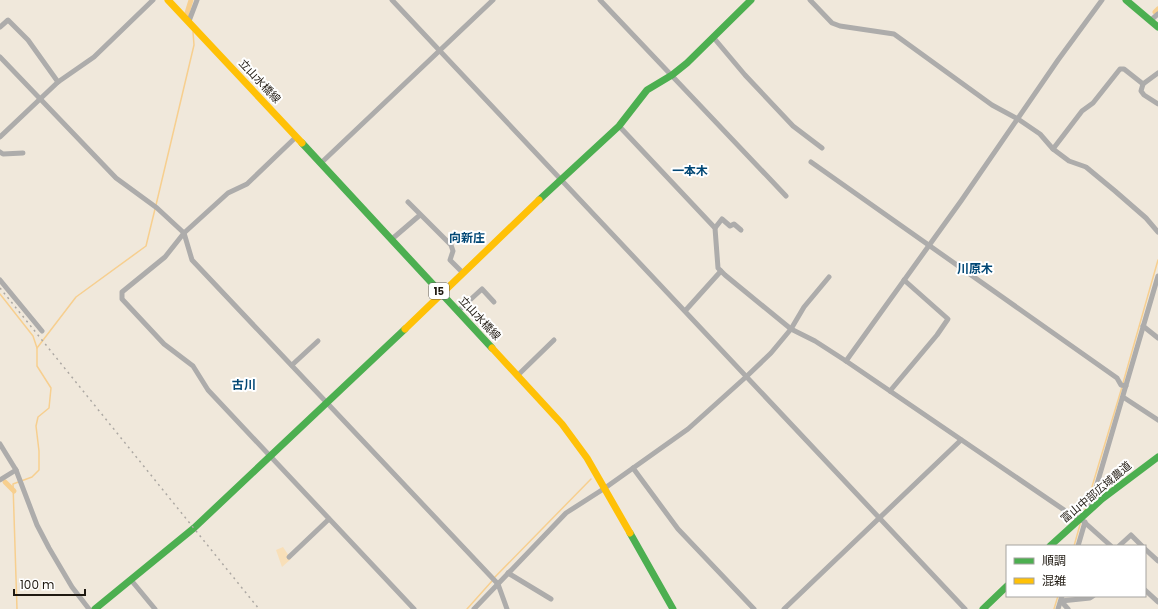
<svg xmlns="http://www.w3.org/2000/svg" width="1158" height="609" viewBox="0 0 1158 609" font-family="Poppins,'Noto Sans JP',sans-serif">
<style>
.green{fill:#f8dfb8}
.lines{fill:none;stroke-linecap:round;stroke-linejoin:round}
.stream{stroke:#f7cf8f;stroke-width:1.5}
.canal{stroke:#f7cf8f;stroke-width:5}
.street{stroke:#adacab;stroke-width:5}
.fast{stroke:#4caf50;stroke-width:7}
.slow{stroke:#ffc107;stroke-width:7}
.rail{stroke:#aca8a3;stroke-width:1.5;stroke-dasharray:2 4;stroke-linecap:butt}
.labels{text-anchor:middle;stroke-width:4;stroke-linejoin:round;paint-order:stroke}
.shield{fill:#fff;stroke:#625e58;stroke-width:1}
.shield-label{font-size:10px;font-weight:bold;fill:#1f1911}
.street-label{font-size:11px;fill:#1f1911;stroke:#fff}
.neighbourhood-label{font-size:12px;font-weight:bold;fill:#014775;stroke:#fff}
</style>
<rect width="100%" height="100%" fill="#f0e8db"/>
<polygon class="green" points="283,547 291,559 282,567 276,550"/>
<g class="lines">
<g class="stream">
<polyline points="156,205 194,45 193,32"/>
<polyline points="0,294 33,336 37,348"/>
<polyline points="1123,383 1158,260"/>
<polyline points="1085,510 1122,387"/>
<polyline points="1074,546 1081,521"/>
<polyline points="494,578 591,479"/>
<polyline points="17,609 13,484 32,477 39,470 39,451 36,426 38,417 49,408 51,388 37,366 37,348 76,297 146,246 155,209"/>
<polyline points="467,609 492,581"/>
<polyline points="1054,609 1058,596"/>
</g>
<g class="canal">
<polyline points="1155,12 1158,9"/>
<polyline points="188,16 187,13 191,0"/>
<polyline points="5,482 14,491"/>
</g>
<g class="street">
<polyline points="392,0 965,609"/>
<polyline points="600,0 786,196"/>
<polyline points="810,0 832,23 840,26 894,34 992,105 1018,119 1040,134 1053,149 1069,161 1086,167 1115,191 1146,218 1158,232"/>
<polyline points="1151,20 1158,14"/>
<polyline points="189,21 197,0"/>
<polyline points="0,27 8,20 28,40 58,82"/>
<polyline points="713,37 745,75 793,126 822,148"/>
<polyline points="0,57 116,178 157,208 184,233 192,260 498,584 507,609"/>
<polyline points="1143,84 1141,91 1144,95 1158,104"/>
<polyline points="619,126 715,228 718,268 725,275 791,329 815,341 846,361 1070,514 1083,521 1111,546"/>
<polyline points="0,137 58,82 94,57 153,0"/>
<polyline points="296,137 247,184 228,193 184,233 165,257 122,292 122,299 164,344 193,366 208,390 414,609"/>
<polyline points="1053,149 1082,111 1093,103 1120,69 1124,69 1143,84 1158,73"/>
<polyline points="0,152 3,154 23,153"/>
<polyline points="811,162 1117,378 1121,385 1126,386"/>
<polyline points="321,163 493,0"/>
<polyline points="408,202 451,245 453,251 450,260 463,273"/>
<polyline points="715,228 722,219 730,226 734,224 741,230"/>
<polyline points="392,239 420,215"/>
<polyline points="0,280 42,331"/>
<polyline points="458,311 482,289 494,302"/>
<polyline points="685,311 721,271"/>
<polyline points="1143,326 1158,338"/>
<polyline points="846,361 961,201 1058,60 1102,0"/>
<polyline points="292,365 318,341"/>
<polyline points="518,375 554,340"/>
<polyline points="890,391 937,335 948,319 904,280"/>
<polyline points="1123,397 1158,420"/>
<polyline points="0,444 16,470 37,525 49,548 72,587 89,609"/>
<polyline points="633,468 678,529 754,609"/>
<polyline points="0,480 16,470"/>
<polyline points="1090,508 1158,276"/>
<polyline points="1078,546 1085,522"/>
<polyline points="1119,546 1131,535 1142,546"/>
<polyline points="1145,549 1158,561"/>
<polyline points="289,557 329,519"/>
<polyline points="508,573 551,599"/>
<polyline points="131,580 155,609"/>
<polyline points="1145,590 1158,602"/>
<polyline points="474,609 566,513 605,488 688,429 747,376 771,353 791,329 804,307 829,277"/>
<polyline points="784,609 961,440"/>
<polyline points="1058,609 1062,596"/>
<polyline points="1068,609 1061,601 1090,598 1093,596"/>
</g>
<g class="fast">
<polyline points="1126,0 1158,27"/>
<polyline points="302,143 492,348"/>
<polyline points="539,200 619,126 647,90 672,75 687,63 751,0"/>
<polyline points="630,533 673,609"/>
<polyline points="1050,546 1102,499 1158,457"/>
<polyline points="95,609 194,528 405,329"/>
<polyline points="983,609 1007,586"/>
</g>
<g class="slow">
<polyline points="168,0 302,143"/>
<polyline points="405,329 539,200"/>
<polyline points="492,348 562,424 587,458 630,533"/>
</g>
<polyline class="rail" points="0,288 259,609"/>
</g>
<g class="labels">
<rect class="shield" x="429" y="283" width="20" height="16" rx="3"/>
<g class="shield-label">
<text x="439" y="295">15</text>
</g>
<g class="street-label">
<text transform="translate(260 81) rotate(47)" y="4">立山水橋線</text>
<text transform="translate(480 318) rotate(47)" y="4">立山水橋線</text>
<text transform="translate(1096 492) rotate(-40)" y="4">富山中部広域農道</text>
</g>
<g class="neighbourhood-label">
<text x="690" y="175">一本木</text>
<text x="467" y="242">向新庄</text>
<text x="975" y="273">川原木</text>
<text x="244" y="389">古川</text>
</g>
</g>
<rect x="1006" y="545" width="140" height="52" fill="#ffffff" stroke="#a5a3a0"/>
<rect x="1014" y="558" width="20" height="6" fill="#4caf50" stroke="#a5a3a0"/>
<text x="1042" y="565" font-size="12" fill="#1f1911">順調</text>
<rect x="1014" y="578" width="20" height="6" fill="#ffc107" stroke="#a5a3a0"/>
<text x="1042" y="585" font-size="12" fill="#1f1911">混雑</text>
<path d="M14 589v6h71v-6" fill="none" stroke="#1f1911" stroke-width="2"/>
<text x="20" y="589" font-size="12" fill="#1f1911" stroke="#ffffff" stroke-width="3" paint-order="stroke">100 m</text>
</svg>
